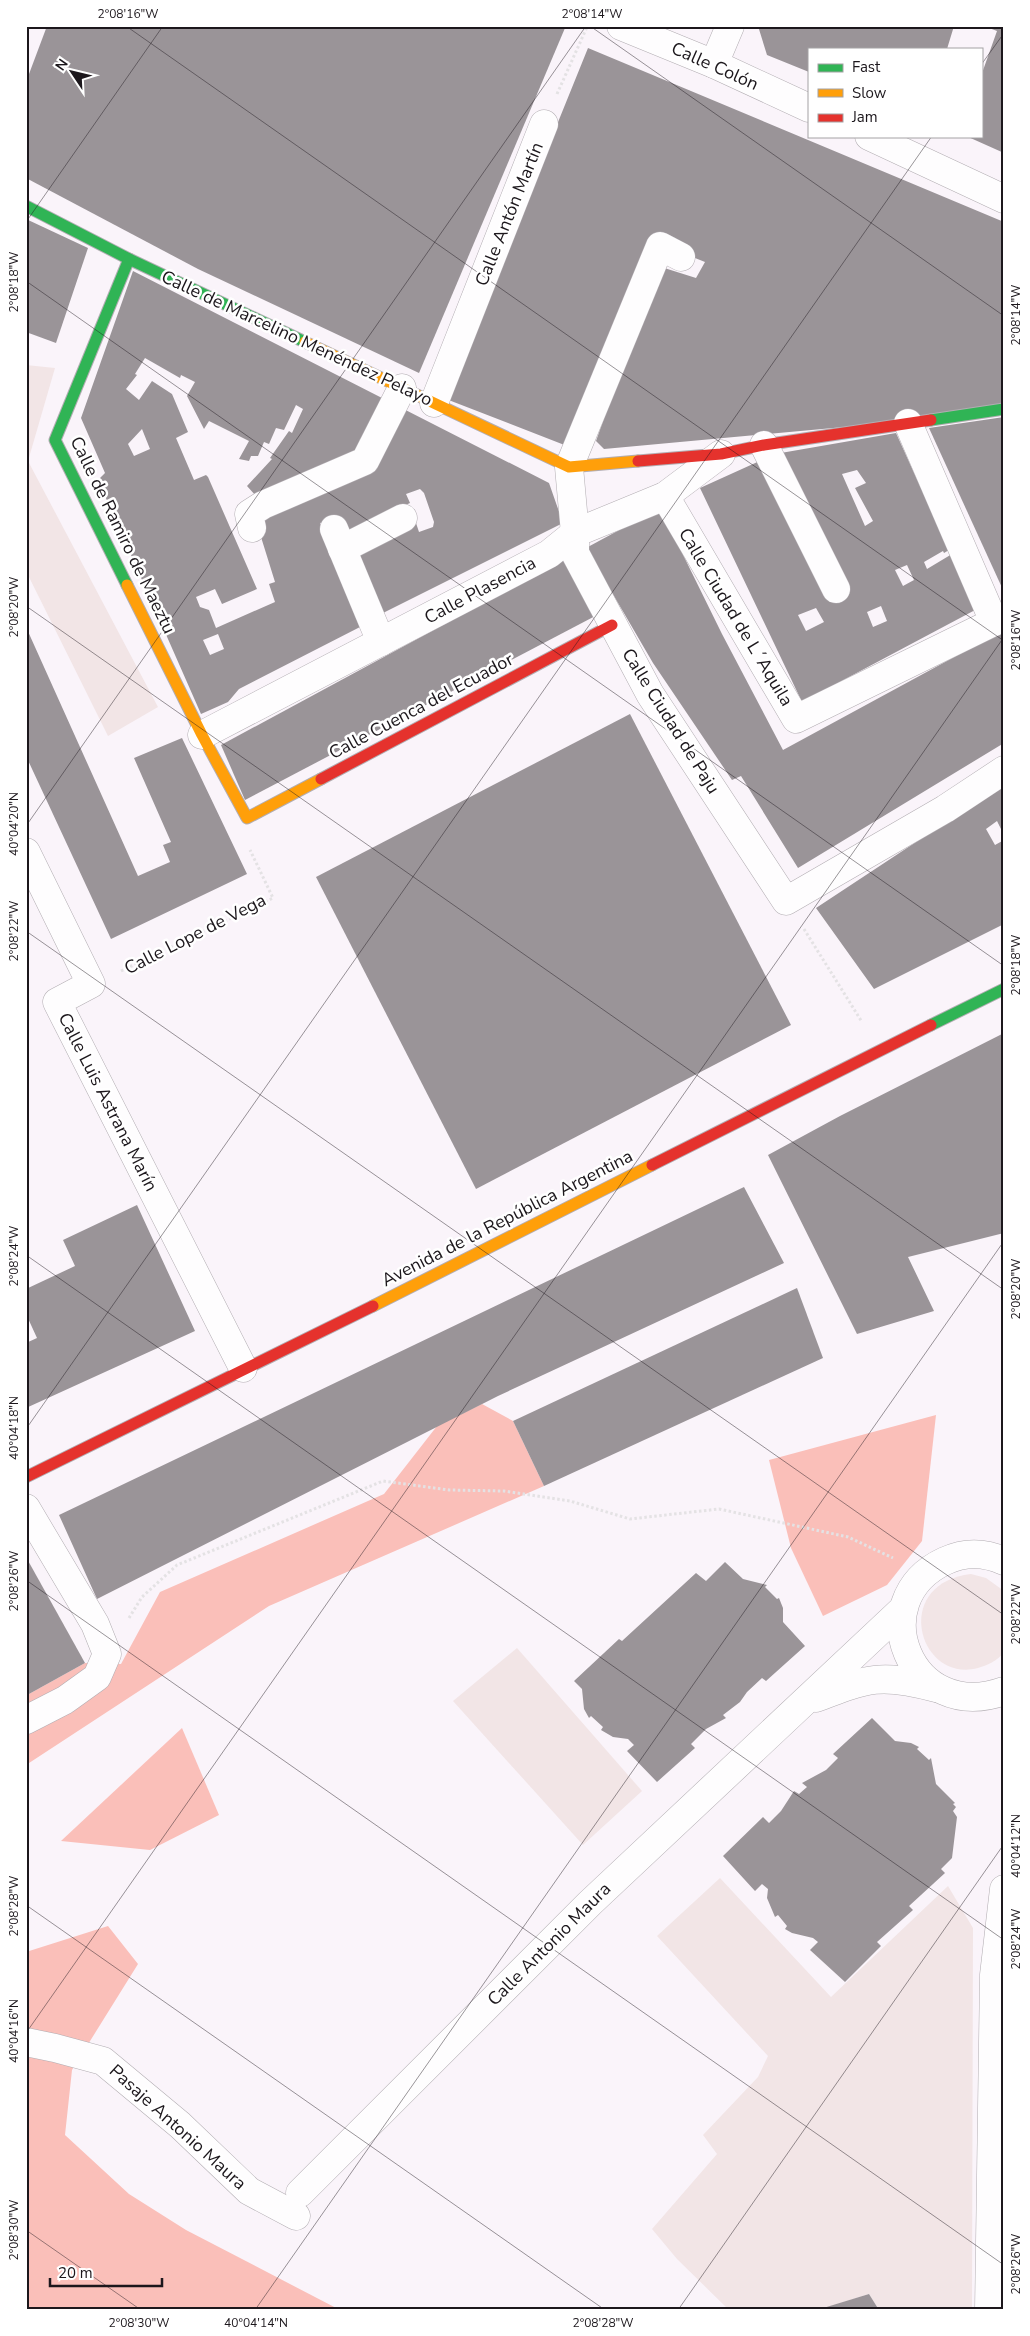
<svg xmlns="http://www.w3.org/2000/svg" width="1030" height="2336" viewBox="0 0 1030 2336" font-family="'Nunito Sans',sans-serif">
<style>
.green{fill:#f2e5e6}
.forest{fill:#fabfb9}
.building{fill:#9a9498;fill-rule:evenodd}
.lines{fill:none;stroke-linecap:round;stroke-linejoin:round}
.street-casing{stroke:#b2adb2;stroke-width:29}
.fast-casing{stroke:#b2adb2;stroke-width:13}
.slow-casing{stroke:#b2adb2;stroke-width:13}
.jam-casing{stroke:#b2adb2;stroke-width:13}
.path{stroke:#e4e2e4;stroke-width:3;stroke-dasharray:2.5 2.5;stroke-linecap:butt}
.street{stroke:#fefdfe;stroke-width:28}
.fast{stroke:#30b455;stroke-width:11}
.slow{stroke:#ff9f0a;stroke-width:11}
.jam{stroke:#e5322d;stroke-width:11}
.ticks{fill:none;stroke:#1c171c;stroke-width:1;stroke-opacity:0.45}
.labels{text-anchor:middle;stroke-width:5;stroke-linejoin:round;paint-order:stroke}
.street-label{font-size:18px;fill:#1c171c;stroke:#fff}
.neatline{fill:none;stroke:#1c171c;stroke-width:2}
.ticks-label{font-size:12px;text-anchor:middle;fill:#1c171c}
</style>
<rect width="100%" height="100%" fill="#faf4fa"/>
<g class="green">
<polygon points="26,365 55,368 28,461 158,707 108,736 26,571"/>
<path d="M971 1574 986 1578 1004 1591V1652C997 1661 988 1665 978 1668 919 1684 890 1584 971 1574Z"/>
<polygon points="517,1648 642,1791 583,1845 453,1701"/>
<polygon points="720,1878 831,1997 948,1886 973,1928 972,2310 879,2310 869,2294 819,2310 729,2310 677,2259 652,2229 717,2154 703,2135 758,2077 768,2056 657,1936"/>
</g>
<g class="forest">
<polygon points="482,1404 513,1421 544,1486 269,1606 26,1765 26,1690 29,1694 85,1663 121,1664 160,1592 384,1494 437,1426"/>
<polygon points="936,1415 922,1541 887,1585 823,1616 791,1548 769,1460"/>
<polygon points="182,1728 219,1815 150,1850 61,1841"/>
<polygon points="108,1926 138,1964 72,2070 65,2135 129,2194 186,2230 340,2310 26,2310 26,1952"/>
</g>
<g class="building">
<polygon points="47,26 561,26 565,28 419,373 198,269 26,178 26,82"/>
<polygon points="758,26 954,26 947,49 809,49 809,72 767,55"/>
<polygon points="984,26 1004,26 1004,153 966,136 981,136 981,76 997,31"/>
<polygon points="588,48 1004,222 1004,404 877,424 604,449 596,441 658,266 696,278 705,262 650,240 567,446 446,399"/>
<polygon points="26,219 88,248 56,343 26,332"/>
<path d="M133 271 549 483 563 523 381 614 356 549 415 520 419 532 433 527 434 522 424 493 420 489 406 494 410 503 394 510 396 516 348 537 341 518 320 523 360 627 239 689 228 702 201 714 98 480 105 473 81 418ZM145 358 180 378 181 375 195 382 187 396 204 429 209 421 249 441 239 459 249 461 251 456H258L264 442 269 444 276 428 284 430 296 405 303 409 292 433 289 431 270 458 272 459 247 486 256 496 250 502 254 507 321 469 358 459 360 439 380 447 375 469 364 470 311 488 298 494 297 502 256 510 261 537 275 582 269 584 275 602 216 628 209 610 200 607 196 597 215 589 222 604 257 589 208 477 206 475 194 480 176 438 188 432 172 394 152 381 139 400 126 389 137 375 135 374ZM142 429 150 449 134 456 128 444ZM218 634 224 649 210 655 203 640Z"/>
<polygon points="1004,417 1004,592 929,428"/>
<path d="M896 433 949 550 944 553 943 551 924 562 927 569 952 554 977 609 802 702 700 488 775 454ZM857 470 866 483 855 488 873 521 865 526 842 474ZM907 565 914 580 903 586 895 570ZM881 606 887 621 873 627 867 612ZM816 608 824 622 806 631 798 615Z"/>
<polygon points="660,508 722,634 783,750 1004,630 1004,743 798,868 741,776 732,780 653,663 586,548"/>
<polygon points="567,558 599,614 245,800 221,745"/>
<polygon points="26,627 138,876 170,862 163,845 171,842 134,758 182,738 247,874 111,939 26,756"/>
<polygon points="630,714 791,1025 476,1189 316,877"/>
<polygon points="1004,784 1004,835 997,821 986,829 995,845 1004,840 1004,924 874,989 816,908"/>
<polygon points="1004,1033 1004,1233 908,1257 934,1311 857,1334 768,1155 840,1116"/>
<polygon points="744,1187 784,1263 498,1396 97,1599 59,1515"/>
<polygon points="137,1205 195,1331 26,1408 26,1343 37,1338 26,1314 26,1289 75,1266 63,1240"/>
<polygon points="797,1288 823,1358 544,1486 513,1421"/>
<polygon points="26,1557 85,1663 29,1694 26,1690"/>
<polygon points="725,1562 743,1579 767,1585 765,1587 777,1599 779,1598 783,1608 783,1622 805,1646 766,1681 762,1678 747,1692 740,1702 723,1715 726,1718 706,1729 691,1744 695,1748 657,1782 627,1751 634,1745 628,1739 613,1737 601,1730 603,1727 591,1716 589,1718 584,1709 582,1689 574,1681 619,1639 622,1641 696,1573 706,1581"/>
<polygon points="872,1718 895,1741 911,1743 919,1747 917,1749 929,1760 931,1758 936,1784 955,1803 953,1804 956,1807 953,1811 957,1817 952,1858 941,1869 945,1873 909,1906 913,1910 877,1942 881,1946 845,1982 810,1950 818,1942 813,1938 792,1933 785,1929 787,1926 778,1915 775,1917 767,1898 768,1889 762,1884 755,1891 723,1856 763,1817 769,1823 781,1811 794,1791 799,1794 807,1787 802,1783 826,1770 838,1758 833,1754"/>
<polygon points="869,2294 879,2310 820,2310 820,2309"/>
</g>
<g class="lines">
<defs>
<g id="street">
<polyline points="621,26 714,64 809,108"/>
<polyline points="714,64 730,26"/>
<polyline points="869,136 1004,199"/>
<polyline points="681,257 660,246 569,467 575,533 665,496 721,454"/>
<polyline points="434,403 544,124"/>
<polyline points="908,423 994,622"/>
<polyline points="764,445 836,589"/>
<polyline points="665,496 796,719 1004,617"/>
<polyline points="252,528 249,514 263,505 365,461 402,388"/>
<polyline points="334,529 381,642"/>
<polyline points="575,533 575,553 650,694 786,901 945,809 1004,770"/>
<polyline points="342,549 403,518"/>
<polyline points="202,735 549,554 575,533"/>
<polyline points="26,852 91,984 57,1002 243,1368"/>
<polyline points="26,1508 95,1624 107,1654 97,1677 65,1700 26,1720"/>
<path d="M1004 1561C984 1552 964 1552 945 1561 861 1600 910 1725 1004 1691"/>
<path d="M816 1698C868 1678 881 1673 936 1688"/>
<polyline points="26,2042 55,2048 103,2061 180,2125 249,2191 296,2216"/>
<polyline points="300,2193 590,1903 903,1609"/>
<polyline points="989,2310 994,1975 1004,1889"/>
</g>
<g id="fast">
<polyline points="26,206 129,259 305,342"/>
<polyline points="931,420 1004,409"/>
<polyline points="127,585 55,440 129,259"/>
<polyline points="931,1025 1004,989"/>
</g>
<g id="slow">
<polyline points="305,342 569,467 638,461"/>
<polyline points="127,585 202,735 247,818 321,779"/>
<polyline points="373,1306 652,1165"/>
</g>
<g id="jam">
<polyline points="638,461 721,454 764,445 931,420"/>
<polyline points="321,779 612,625"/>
<polyline points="652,1165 931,1025"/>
<polyline points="26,1477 373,1306"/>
</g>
</defs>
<use href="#street" class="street-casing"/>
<use href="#fast" class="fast-casing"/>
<use href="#slow" class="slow-casing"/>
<use href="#jam" class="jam-casing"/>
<g class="path">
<polyline points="557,94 587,27"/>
<polyline points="804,929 862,1022"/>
<polyline points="121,971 273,898 250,850"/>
<polyline points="129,1618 142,1597 177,1565 383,1481 449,1490 504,1491 570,1501 630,1519 719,1509 848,1537 893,1558"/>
</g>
<use href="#street" class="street"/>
<use href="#fast" class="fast"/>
<use href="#slow" class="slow"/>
<use href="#jam" class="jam"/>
</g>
<path class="ticks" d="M126 26 1004 641M590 26 1004 316M981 65 1004 33M26 222 163 26M26 281 1004 966M26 606 1004 1290M26 826 586 26M26 931 1004 1615M26 1255 1004 1940M26 1429 932 136M26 1580 1004 2265M26 1905 605 2310M26 2033 1004 637M26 2230 141 2310M255 2310 1004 1241M678 2310 1004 1844"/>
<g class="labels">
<g class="street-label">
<text transform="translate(715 66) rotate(24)" y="6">Calle Colón</text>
<text transform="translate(509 214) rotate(-68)" y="6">Calle Antón Martín</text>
<text transform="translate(297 338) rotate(25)" y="6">Calle de Marcelino Menéndez Pelayo</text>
<text transform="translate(123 535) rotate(64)" y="6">Calle de Ramiro de Maeztu</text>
<text transform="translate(480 590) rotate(-28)" y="6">Calle Plasencia</text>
<text transform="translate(736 617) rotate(59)" y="6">Calle Ciudad de L´Aquila</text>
<text transform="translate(421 706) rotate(-28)" y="6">Calle Cuenca del Ecuador</text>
<text transform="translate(671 721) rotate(58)" y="6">Calle Ciudad de Paju</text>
<text transform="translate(195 934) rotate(-27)" y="6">Calle Lope de Vega</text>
<text transform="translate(108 1102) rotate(63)" y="6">Calle Luis Astrana Marín</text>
<text transform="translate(507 1218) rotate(-27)" y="6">Avenida de la República Argentina</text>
<text transform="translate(549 1944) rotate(-45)" y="6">Calle Antonio Maura</text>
<text transform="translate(178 2127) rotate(42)" y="6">Pasaje Antonio Maura</text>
</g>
</g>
<rect width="1030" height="2336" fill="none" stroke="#ffffff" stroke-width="55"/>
<rect x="808" y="48" width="175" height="90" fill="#ffffff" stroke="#a4a2a4"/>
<rect x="818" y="64" width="25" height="8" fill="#30b455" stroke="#a4a2a4"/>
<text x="852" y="72" font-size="15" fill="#1c171c">Fast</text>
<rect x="818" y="89" width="25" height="8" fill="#ff9f0a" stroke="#a4a2a4"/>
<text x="852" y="98" font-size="15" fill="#1c171c">Slow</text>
<rect x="818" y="114" width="25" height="8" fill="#e5322d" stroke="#a4a2a4"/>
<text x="852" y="122" font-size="15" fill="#1c171c">Jam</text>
<g transform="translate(72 72) rotate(305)" stroke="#ffffff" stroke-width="4" paint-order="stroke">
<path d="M0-4L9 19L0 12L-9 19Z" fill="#1c171c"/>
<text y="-8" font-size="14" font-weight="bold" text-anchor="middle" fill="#1c171c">N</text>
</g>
<path d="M50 2278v8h112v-8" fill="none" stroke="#1c171c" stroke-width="2.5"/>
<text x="58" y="2278" font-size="15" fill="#1c171c" stroke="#ffffff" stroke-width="4" paint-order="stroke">20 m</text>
<rect x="28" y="28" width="974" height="2280" class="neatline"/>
<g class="ticks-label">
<text x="128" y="18">2°08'16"W</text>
<text x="592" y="18">2°08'14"W</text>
<text transform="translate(14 282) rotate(-90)" y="4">2°08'18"W</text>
<text transform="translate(1016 315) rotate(-90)" y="4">2°08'14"W</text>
<text transform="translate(14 607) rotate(-90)" y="4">2°08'20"W</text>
<text transform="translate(1016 640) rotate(-90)" y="4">2°08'16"W</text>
<text transform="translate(14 824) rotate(-90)" y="4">40°04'20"N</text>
<text transform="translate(14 931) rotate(-90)" y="4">2°08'22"W</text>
<text transform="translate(1016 965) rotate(-90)" y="4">2°08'18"W</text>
<text transform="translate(14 1256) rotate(-90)" y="4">2°08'24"W</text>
<text transform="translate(1016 1289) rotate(-90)" y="4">2°08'20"W</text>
<text transform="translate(14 1428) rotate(-90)" y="4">40°04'18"N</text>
<text transform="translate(14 1581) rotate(-90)" y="4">2°08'26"W</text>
<text transform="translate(1016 1614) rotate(-90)" y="4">2°08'22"W</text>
<text transform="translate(1016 1846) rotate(-90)" y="4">40°04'12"N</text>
<text transform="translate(14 1906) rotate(-90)" y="4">2°08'28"W</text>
<text transform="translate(1016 1939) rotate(-90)" y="4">2°08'24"W</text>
<text transform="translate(14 2031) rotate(-90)" y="4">40°04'16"N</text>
<text transform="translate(14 2230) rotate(-90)" y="4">2°08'30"W</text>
<text transform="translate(1016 2264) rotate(-90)" y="4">2°08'26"W</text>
<text x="139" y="2327">2°08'30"W</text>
<text x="256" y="2327">40°04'14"N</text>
<text x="603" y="2327">2°08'28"W</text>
</g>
</svg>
